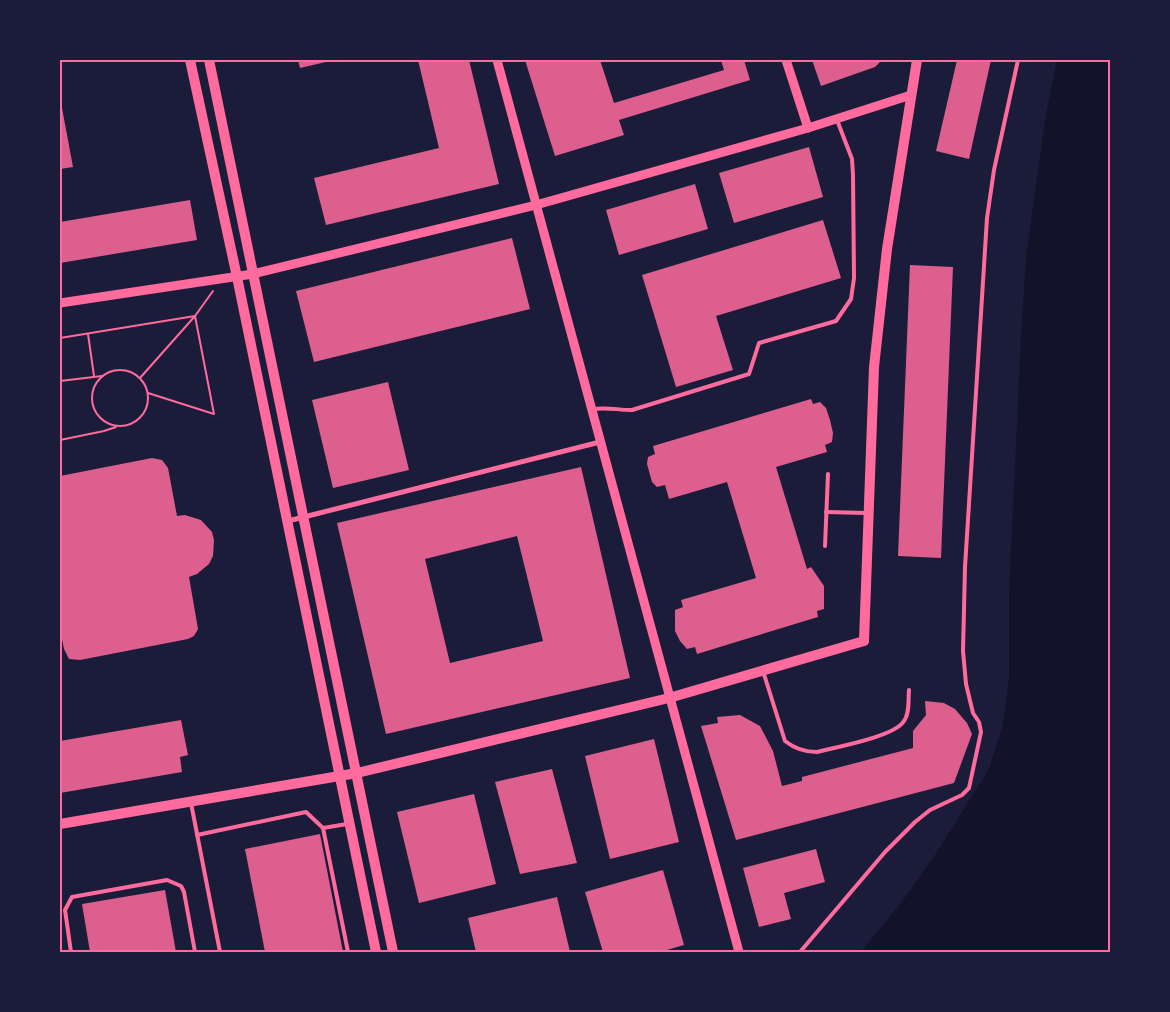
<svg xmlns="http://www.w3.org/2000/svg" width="1170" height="1012" viewBox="0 0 1170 1012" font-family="Poppins,sans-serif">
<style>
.water{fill:#12122b}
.building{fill:#dd5f8e;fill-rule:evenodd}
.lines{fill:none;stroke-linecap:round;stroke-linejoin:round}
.path{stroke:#ff6b9d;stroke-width:2}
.service{stroke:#ff6b9d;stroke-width:4}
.minor{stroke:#ff6b9d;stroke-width:5}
.tertiary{stroke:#ff6b9d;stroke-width:9}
.secondary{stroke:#ff6b9d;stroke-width:10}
.neatline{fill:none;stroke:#ff6b9d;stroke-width:2}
</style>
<rect width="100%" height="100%" fill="#1b1b3a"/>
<polygon class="water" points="1057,60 1110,60 1110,952 861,952 901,903 935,855 989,769 1003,725 1009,679 1009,594 1021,337 1026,258 1045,120"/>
<g class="building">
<polygon points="298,60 330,60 330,61 300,68"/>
<polygon points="418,60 469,60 499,184 326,225 314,178 439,148"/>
<polygon points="525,60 600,60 614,103 724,70 721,60 744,60 750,80 619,120 624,135 555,156"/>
<polygon points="812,60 882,60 875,67 821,86"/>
<polygon points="957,60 991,60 969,159 936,151"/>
<polygon points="60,97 73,167 60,169"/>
<polygon points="809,147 823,197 734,223 719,173"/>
<polygon points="695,184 708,229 619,255 606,210"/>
<polygon points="190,200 197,240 60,263 60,222"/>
<polygon points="823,220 841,278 716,316 733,370 676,387 642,275"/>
<polygon points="512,238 530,309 314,362 296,291"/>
<polygon points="910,265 953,267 941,558 898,556"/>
<polygon points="388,382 409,470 333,488 312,400"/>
<polygon points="811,399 813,404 820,402 826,408 830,420 833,433 832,442 825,445 827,452 776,467 807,569 811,567 824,586 824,609 817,611 818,617 697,654 695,647 687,649 680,641 675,631 675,610 683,607 681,600 756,578 727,482 669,499 665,485 657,487 652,482 647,464 648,457 655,454 653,446"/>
<polygon points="152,458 162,460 168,468 177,516 185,515 201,520 212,532 214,540 213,556 209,564 197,574 189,577 198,629 194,636 188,639 80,660 69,659 64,649 60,630 60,476"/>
<path d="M581 467 630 678 386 734 337 523ZM517 536 543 641 450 663 425 559Z"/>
<polygon points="925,701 944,703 955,709 967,723 972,734 954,783 736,840 701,726 718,723 717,717 740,715 760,726 773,751 782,786 802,781 802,777 913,748 913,731 926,715"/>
<polygon points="181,720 188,755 180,757 182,772 60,793 60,741"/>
<polygon points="654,739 679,842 610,859 585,756"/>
<polygon points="552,769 577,863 520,874 495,782"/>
<polygon points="474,794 496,884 419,903 397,812"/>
<polygon points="320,834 343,952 265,952 245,849"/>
<polygon points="816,849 825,882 784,893 791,919 759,927 743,868"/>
<polygon points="663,870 684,945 660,952 603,952 585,892"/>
<polygon points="165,890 176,952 90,952 82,904"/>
<polygon points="557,897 570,952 476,952 468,918"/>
</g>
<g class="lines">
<g class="path">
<polyline points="88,334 94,376"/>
<polyline points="60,338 195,316 213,291"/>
<circle cx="120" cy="398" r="28"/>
<polyline points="140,378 195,316 214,414 148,393"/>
<polyline points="60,381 102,376"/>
<polyline points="60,440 104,431 116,427"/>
</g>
<g class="service">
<path d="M593 409C607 407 618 410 632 410L749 374 759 343 836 321 851 299 854 278 853 175 852 159 837 120"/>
<polyline points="826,512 867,513"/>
<polyline points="825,546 828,474"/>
<path d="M763 671 785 741C795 749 804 752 817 752 836 747 894 737 904 721 910 713 908 700 909 690"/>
<polyline points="191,803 220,952"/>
<polyline points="323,828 347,824"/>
<polyline points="197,835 306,812 323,828 348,952"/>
<polyline points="71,952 65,910 72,897 167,880 181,886 184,892 195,952"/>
<polyline points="800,952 885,852 915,822 930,810 962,795 969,788 981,732 979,722 973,713 966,684 963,651 965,567 987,218 994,170 1018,60"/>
</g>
<polyline class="minor" points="288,521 600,442"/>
<g class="tertiary">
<polyline points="497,60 739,952"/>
<polyline points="786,60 808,128"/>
<polyline points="60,303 253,274 536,205 808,128 911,95"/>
</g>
<g class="secondary">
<polyline points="190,60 237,277 376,952"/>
<polyline points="209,60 393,952"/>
<polyline points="60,824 357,773 669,698 864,641 874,367 887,249 917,60"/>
</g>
</g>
<rect width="1170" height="1012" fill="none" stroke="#1b1b3a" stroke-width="122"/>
<rect x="61" y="61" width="1048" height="890" class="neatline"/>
</svg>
